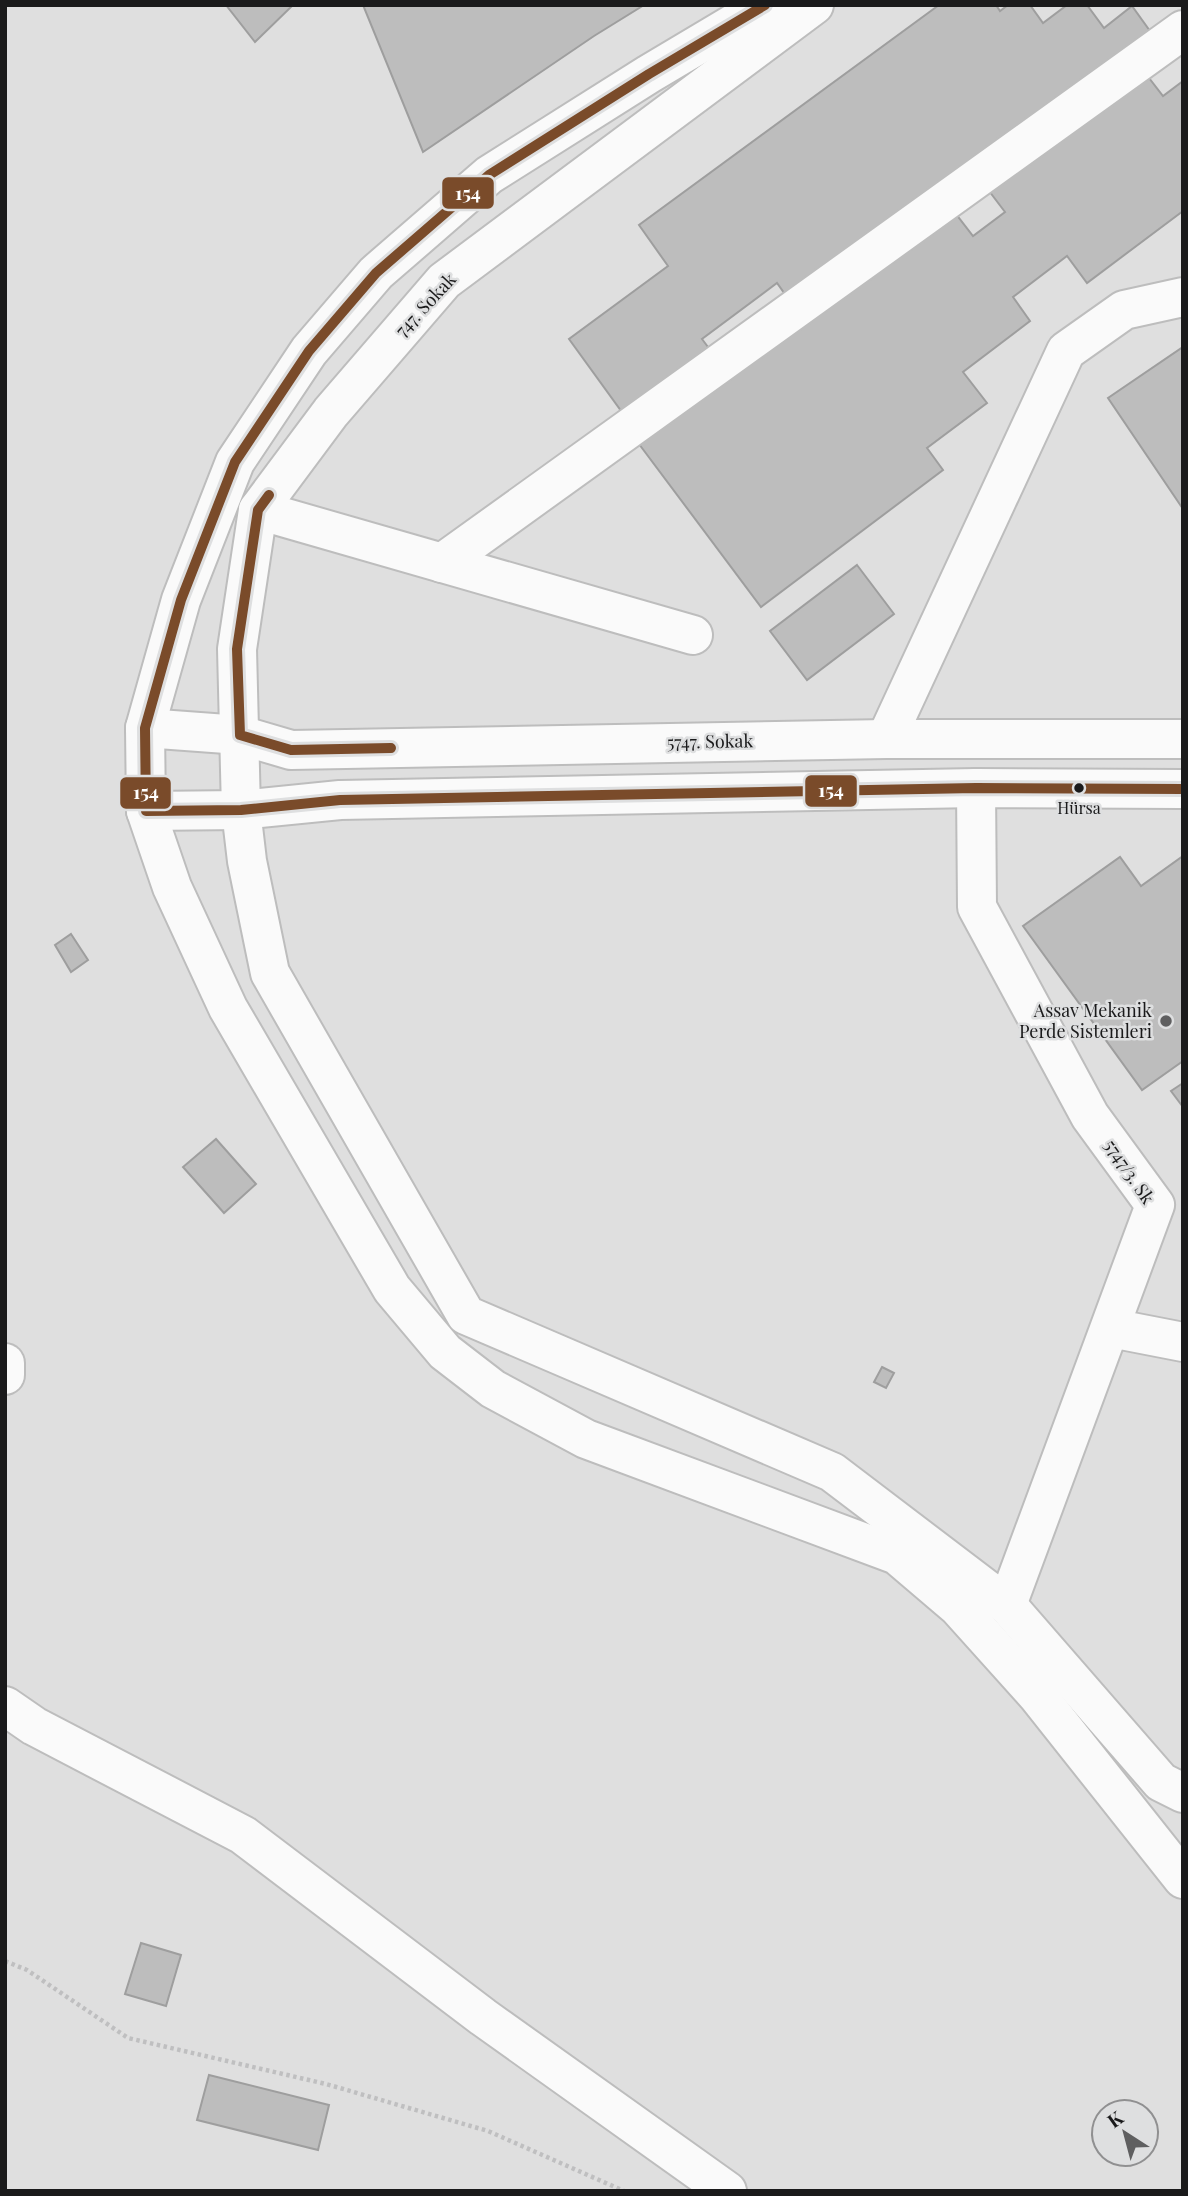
<svg xmlns="http://www.w3.org/2000/svg" width="1188" height="2196" viewBox="0 0 1188 2196" font-family="'Playfair Display',serif">
<style>
.building{fill:#bdbdbd;stroke:#9e9e9e;stroke-width:2}
.lines{fill:none;stroke-linecap:round;stroke-linejoin:round}
.street-casing{stroke:#bdbdbd;stroke-width:42}
.secondary-casing{stroke:#bdbdbd;stroke-width:42}
.path{stroke:#bfbfc0;stroke-width:4.5;stroke-dasharray:3.5 3.5;stroke-linecap:butt}
.street{stroke:#fafafa;stroke-width:38}
.secondary{stroke:#fafafa;stroke-width:38}
.bus-1-casing{stroke:#dedfe0;stroke-width:16}
.bus-1{stroke:#7a4b2a;stroke-width:10}
.bus-dot{fill:#1a1a1b;stroke:#dedfe0;stroke-width:2.5}
.poi-dot{fill:#5f5f60;stroke:#dedfe0;stroke-width:2.5}
.labels{text-anchor:middle;stroke-width:5;stroke-linejoin:round;paint-order:stroke}
.bus-label{font-size:16px;fill:#1a1a1b;stroke:#dedfe0}
.street-label{font-size:18px;fill:#1a1a1b;stroke:#dedfe0}
.poi-label{font-size:18px;fill:#1a1a1b;stroke:#dedfe0;text-anchor:end}
.line-badge{stroke:#dedfe0;stroke-width:2.5}
.badge-label{font-size:19px;text-anchor:middle;font-weight:bold;fill:#fff}
</style>
<rect width="100%" height="100%" fill="#dfdfdf"/>
<g class="building">
<polygon points="226,5 293,5 255,42"/>
<polygon points="363,5 644,5 594,36 423,152"/>
<polygon points="939,5 996,5 1000,11 1008,5 1030,5 1043,23 1067,5 1087,5 1104,28 1132,6 1155,38 792,304 777,283 702,339 714,355 627,419 569,339 668,266 639,225"/>
<polygon points="1139,65 1163,96 1183,81 1183,211 1087,283 1067,256 1013,297 1030,321 963,372 987,403 927,448 943,470 761,607 639,444 952,209 973,236 1005,212 983,183"/>
<polygon points="1183,347 1183,509 1108,398"/>
<polygon points="857,565 894,614 807,680 770,631"/>
<polygon points="1183,856 1183,1061 1142,1090 1023,926 1120,857 1141,886"/>
<polygon points="71,934 88,960 71,972 55,945"/>
<polygon points="1183,1083 1183,1107 1171,1091"/>
<polygon points="216,1139 256,1184 224,1213 183,1167"/>
<polygon points="882,1367 894,1373 886,1388 874,1382"/>
<polygon points="141,1943 181,1955 166,2006 125,1994"/>
<polygon points="209,2075 329,2105 318,2150 197,2120"/>
</g>
<g class="lines">
<defs>
<g id="street">
<polyline points="258,510 693,635"/>
<polyline points="442,563 1183,30"/>
<polyline points="886,739 1066,351 1124,310 1183,297"/>
<polyline points="976,788 977,907 1090,1116 1155,1205 1007,1605"/>
<polyline points="1111,1328 1183,1342"/>
<polyline points="5,1363 5,1375"/>
<polyline points="5,1706 34,1726 243,1835 483,2017 727,2191"/>
</g>
<g id="secondary">
<polyline points="765,5 649,74 489,175 376,273 309,351 235,462 181,600 145,728 146,811 172,887 228,1008 392,1289 445,1352 493,1389 586,1439 897,1555 958,1607 1037,1695 1183,1879"/>
<polyline points="814,5 444,281 331,412 258,510 237,649 241,810 247,861 270,973 466,1315 832,1472 1007,1605 1161,1782 1183,1793"/>
<polyline points="145,728 240,735 291,750 886,739 1183,739"/>
<polyline points="146,811 241,810 340,800 976,788 1183,789"/>
</g>
</defs>
<use href="#street" class="street-casing"/>
<use href="#secondary" class="secondary-casing"/>
<polyline class="path" points="5,1961 27,1970 128,2038 326,2084 488,2131 624,2191"/>
<use href="#street" class="street"/>
<use href="#secondary" class="secondary"/>
<defs>
<g id="bus-1">
<polyline points="765,5 649,74 489,175 376,273 309,351 235,462 181,600 145,728 146,811 241,810 340,800 976,788 1183,789"/>
<polyline points="269,495 258,510 237,649 240,735 291,750 391,748"/>
</g>
</defs>
<use href="#bus-1" class="bus-1-casing"/>
<use href="#bus-1" class="bus-1"/>
</g>
<circle class="bus-dot" cx="1079" cy="788" r="6"/>
<circle class="poi-dot" cx="1166" cy="1021" r="7"/>
<g class="labels">
<g class="bus-label">
<text x="1079" y="814">Hürsa</text>
</g>
<g class="street-label">
<text transform="translate(426 305) rotate(-47)" y="6">747. Sokak</text>
<text transform="translate(710 742) rotate(-1)" y="6">5747. Sokak</text>
<text transform="translate(1129 1172) rotate(56)" y="6">5747/3. Sk</text>
</g>
<g class="poi-label">
<text x="1152" y="1017">Assav Mekanik<tspan x="1152" dy="21">Perde Sistemleri</tspan></text>
</g>
</g>
<g class="line-badge">
<rect x="441" y="176" width="54" height="34" rx="7" fill="#7a4b2a"/>
<rect x="804" y="774" width="54" height="34" rx="7" fill="#7a4b2a"/>
<rect x="119" y="776" width="53" height="34" rx="7" fill="#7a4b2a"/>
</g>
<g class="badge-label">
<text x="468" y="200">154</text>
<text x="831" y="797">154</text>
<text x="146" y="799">154</text>
</g>
<rect width="1188" height="2196" fill="none" stroke="#1a1a1b" stroke-width="14"/>
<g transform="translate(1125 2133) rotate(324)"><circle r="33" fill="#dedfe0" stroke="#909091" stroke-width="2"/>
<path d="M0-5L12 26L0 18L-12 26Z" fill="#5f5f60"/>
<text y="-10" font-size="19" font-weight="bold" text-anchor="middle" fill="#1a1a1b">K</text>
</g>
</svg>
